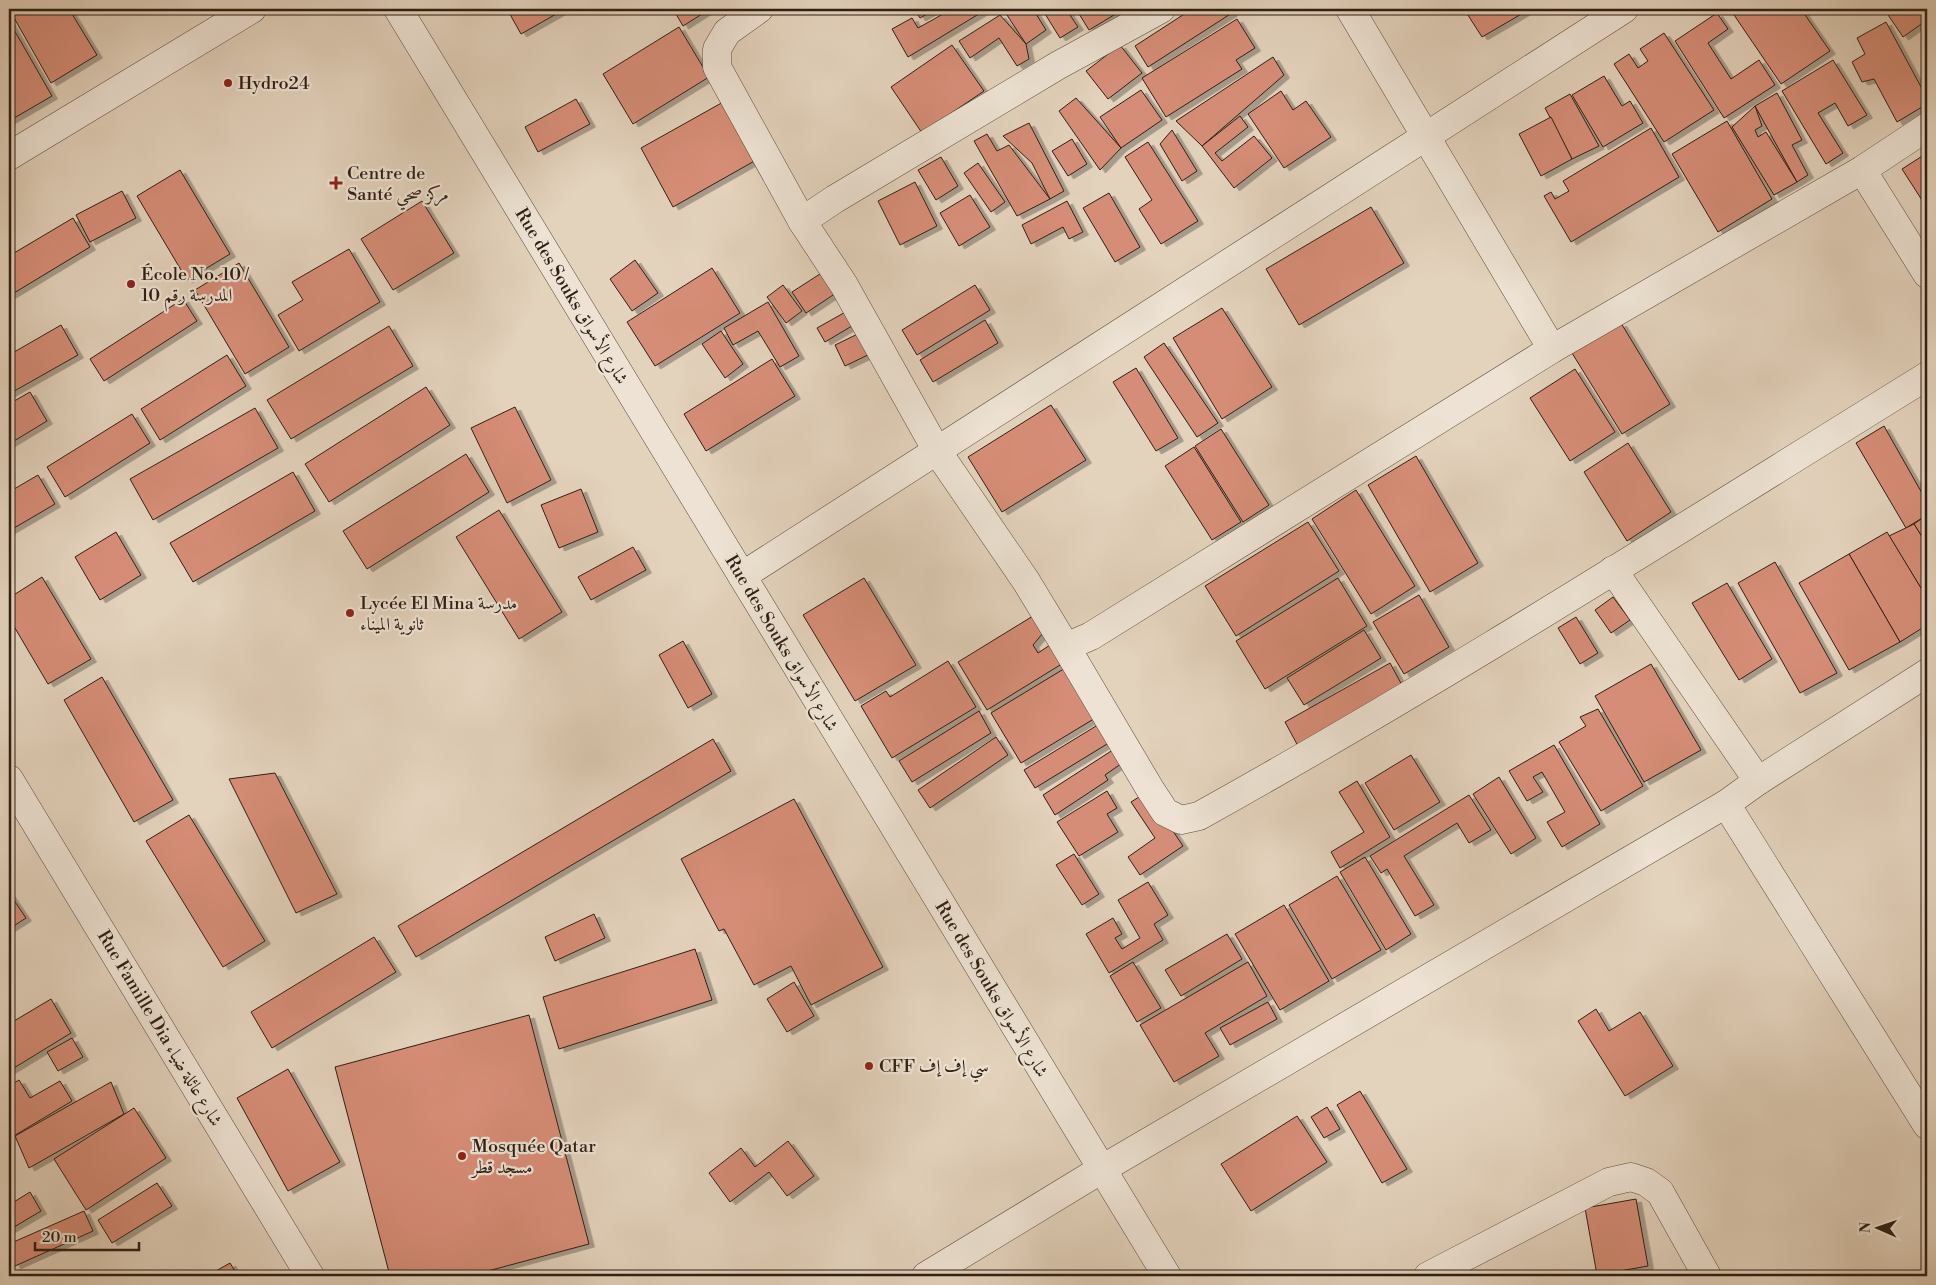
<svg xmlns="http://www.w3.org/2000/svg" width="1936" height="1285" viewBox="0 0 1936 1285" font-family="'Libre Bodoni',Amiri,serif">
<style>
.building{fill:#d68d77;stroke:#2f1f14;filter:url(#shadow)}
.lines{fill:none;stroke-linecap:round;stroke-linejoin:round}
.minor-casing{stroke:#5c4c3e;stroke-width:29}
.minor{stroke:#ede2d3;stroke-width:28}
.poi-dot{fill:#8f2418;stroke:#ede2d3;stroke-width:2}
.labels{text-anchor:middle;stroke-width:4.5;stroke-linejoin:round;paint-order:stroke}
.poi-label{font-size:18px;fill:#2f1f14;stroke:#ede2d3;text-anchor:start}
.street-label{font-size:18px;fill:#2f1f14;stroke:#ede2d3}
</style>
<defs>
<filter id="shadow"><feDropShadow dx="5.5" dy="3" stdDeviation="0" flood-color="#0004"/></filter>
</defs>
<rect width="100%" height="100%" fill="#e3d2bc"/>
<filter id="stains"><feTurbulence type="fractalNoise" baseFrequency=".004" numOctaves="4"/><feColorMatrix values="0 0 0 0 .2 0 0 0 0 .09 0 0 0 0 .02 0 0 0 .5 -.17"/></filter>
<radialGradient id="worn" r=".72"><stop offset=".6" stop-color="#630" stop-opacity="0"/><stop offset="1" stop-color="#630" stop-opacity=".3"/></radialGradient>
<g class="building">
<polygon points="9,9 69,9 97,55 51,83"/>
<polygon points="507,9 565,9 521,34"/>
<polygon points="673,9 710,9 683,26"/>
<polygon points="914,9 936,9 920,18"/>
<polygon points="952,9 987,9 908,57 892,29 912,18 918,28"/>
<polygon points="1003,9 1033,9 1046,30 1026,44"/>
<polygon points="1042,9 1066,9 1078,27 1060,38"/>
<polygon points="1076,9 1124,9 1089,30"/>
<polygon points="1192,9 1230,9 1232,13 1148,67 1135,46"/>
<polygon points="1464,9 1530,9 1482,37"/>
<polygon points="1730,9 1801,9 1830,51 1781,84"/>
<polygon points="1884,9 1927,9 1927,20 1903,37"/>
<polygon points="1717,13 1728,29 1708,43 1731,79 1759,60 1775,85 1724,118 1675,41"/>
<polygon points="1000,15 1026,44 1029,59 1017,66 999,38 970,58 959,41"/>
<polygon points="1237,19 1255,48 1236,60 1242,69 1166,117 1142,78"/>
<polygon points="9,21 52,96 9,121"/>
<polygon points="1886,22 1927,98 1927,104 1897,122 1874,79 1862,82 1852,62 1865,54 1857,38"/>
<polygon points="679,27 709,77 633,124 603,74"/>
<polygon points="1664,33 1714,110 1664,142 1614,64 1629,54 1638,68 1648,61 1640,49"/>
<polygon points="952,45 984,91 922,133 891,87"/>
<polygon points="1120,45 1142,73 1108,99 1086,71"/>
<polygon points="1273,57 1284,75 1202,146 1176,121"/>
<polygon points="1833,60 1867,115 1848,126 1835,103 1818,113 1843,153 1826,164 1782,91"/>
<polygon points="1604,76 1622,106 1630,101 1643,123 1603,147 1572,95"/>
<polygon points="1141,90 1162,120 1121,148 1100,117"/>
<polygon points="1281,91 1293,110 1306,101 1331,137 1284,168 1248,114"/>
<polygon points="1777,93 1802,140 1792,145 1808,175 1797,182 1755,106"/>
<polygon points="1570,94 1599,146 1572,159 1545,108"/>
<polygon points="1076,98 1121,148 1100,170 1059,111"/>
<polygon points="576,99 590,124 538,152 525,127"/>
<polygon points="725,101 758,159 673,207 641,148"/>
<polygon points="1755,106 1762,126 1755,130 1758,137 1766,132 1797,182 1774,195 1732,127"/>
<polygon points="1240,116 1248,127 1215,153 1222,161 1254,136 1272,158 1234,188 1202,146"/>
<polygon points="1551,117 1572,159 1541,176 1519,134"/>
<polygon points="1727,121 1772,199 1718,232 1672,154"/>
<polygon points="1029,123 1064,191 1050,199 1032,163 1003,136"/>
<polygon points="1651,128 1679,177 1571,242 1544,196 1551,192 1555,199 1569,191 1563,181"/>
<polygon points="1172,130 1197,171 1182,181 1160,144"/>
<polygon points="987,134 997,151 1009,145 1050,199 1017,216 974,141"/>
<polygon points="1072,139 1087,164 1068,176 1052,151"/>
<polygon points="1148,142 1198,221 1161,244 1139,209 1152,200 1125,157"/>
<polygon points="1927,153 1927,208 1902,169"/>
<polygon points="941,157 958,186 936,200 918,170"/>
<polygon points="978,163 1005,202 991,212 964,173"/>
<polygon points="180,170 230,254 187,280 137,196"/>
<polygon points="915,182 937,226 900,245 878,201"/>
<polygon points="122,191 136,218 90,242 76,215"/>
<polygon points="1109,193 1140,247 1115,262 1083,208"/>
<polygon points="970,195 990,227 959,246 940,213"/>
<polygon points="422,201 454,253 393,290 361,239"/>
<polygon points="1067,201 1083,232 1069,239 1063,227 1031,244 1022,225"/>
<polygon points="1371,207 1404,263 1299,325 1266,269"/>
<polygon points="73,218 90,247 9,296 9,256"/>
<polygon points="349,249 380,302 299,351 278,315 303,300 292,282"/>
<polygon points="635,260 658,293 632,311 610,279"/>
<polygon points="239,263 289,347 245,374 195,290"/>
<polygon points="712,268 740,313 655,366 627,322"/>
<polygon points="823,272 836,293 806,313 792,292"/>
<polygon points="783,285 802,311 786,323 767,297"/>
<polygon points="975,285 990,310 917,355 902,330"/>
<polygon points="183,299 197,321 104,381 90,359"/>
<polygon points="768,302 799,356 780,367 758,331 733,345 724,328"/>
<polygon points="1222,308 1272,387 1222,419 1173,338"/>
<polygon points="849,310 857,323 825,342 817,328"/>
<polygon points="985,320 998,343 933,382 920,360"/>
<polygon points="1621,323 1670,404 1622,434 1572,353"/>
<polygon points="61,325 78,355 9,394 9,355"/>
<polygon points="389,326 413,366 291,439 267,400"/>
<polygon points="721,331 743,364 725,378 702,344"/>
<polygon points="864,331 874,352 845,366 835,345"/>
<polygon points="1164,343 1218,423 1197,437 1144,357"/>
<polygon points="227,355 246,386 160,440 141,409"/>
<polygon points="772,359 795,396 706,451 684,414"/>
<polygon points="1136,368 1178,438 1156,451 1113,382"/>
<polygon points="1575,369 1615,432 1570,461 1530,398"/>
<polygon points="426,387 450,425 329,502 305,464"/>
<polygon points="30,392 47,421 9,444 9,404"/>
<polygon points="1051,405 1086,460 1002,512 968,457"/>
<polygon points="515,407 551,480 507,503 471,428"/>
<polygon points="255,408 278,448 153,520 130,479"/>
<polygon points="132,414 150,443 65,497 47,467"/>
<polygon points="1884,426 1927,502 1927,515 1906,528 1856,443"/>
<polygon points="1221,429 1269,505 1243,522 1195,446"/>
<polygon points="1628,443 1671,512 1627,541 1584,472"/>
<polygon points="1194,447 1241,522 1212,540 1165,466"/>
<polygon points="466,454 489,492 367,569 343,531"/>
<polygon points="1416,456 1478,563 1430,592 1368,485"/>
<polygon points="293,472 315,511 193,582 170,543"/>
<polygon points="38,475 55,504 9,531 9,492"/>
<polygon points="581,489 598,532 559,548 541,505"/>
<polygon points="1356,490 1415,586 1371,614 1312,519"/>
<polygon points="499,510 562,612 519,639 456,537"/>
<polygon points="1927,515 1927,545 1914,524"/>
<polygon points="1308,522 1339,571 1236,636 1205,586"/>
<polygon points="1914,524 1927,545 1927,598 1889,536"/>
<polygon points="116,532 141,575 100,600 75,557"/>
<polygon points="1887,532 1927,598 1927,625 1900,642 1849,554"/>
<polygon points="633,547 646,570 591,600 578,577"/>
<polygon points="1849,554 1900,642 1849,670 1799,583"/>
<polygon points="1775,562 1837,673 1800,693 1738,583"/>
<polygon points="42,577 91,659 48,684 9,618 9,598"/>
<polygon points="864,578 916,665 855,701 803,615"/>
<polygon points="1338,578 1367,626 1265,689 1236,641"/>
<polygon points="1727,583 1772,659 1739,680 1692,603"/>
<polygon points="1419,595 1449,647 1404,674 1373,622"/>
<polygon points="1613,597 1630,620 1611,633 1595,610"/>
<polygon points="1033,616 1043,633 1033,645 1038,653 1053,643 1065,662 987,710 958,662"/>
<polygon points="1576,617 1598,653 1580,664 1558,628"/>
<polygon points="1364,630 1381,658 1304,705 1287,678"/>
<polygon points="683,641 712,694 688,708 659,655"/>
<polygon points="948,661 976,707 892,758 861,706 886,691 890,697"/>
<polygon points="1390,663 1403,687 1298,746 1285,722"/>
<polygon points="1651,664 1701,750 1644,782 1595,696"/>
<polygon points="1067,667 1097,717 1021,763 991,713"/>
<polygon points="102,677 173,800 134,822 64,700"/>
<polygon points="1598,709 1643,786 1601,811 1559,742 1586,726 1580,717"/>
<polygon points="979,711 991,733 912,782 899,761"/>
<polygon points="1101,723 1112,741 1035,788 1024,770"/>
<polygon points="996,737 1008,755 930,808 918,790"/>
<polygon points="713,739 731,771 416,957 398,926"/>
<polygon points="1554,745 1600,824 1562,847 1547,822 1565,812 1542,772 1533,777 1543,792 1527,801 1509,771"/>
<polygon points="1119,746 1128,759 1105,775 1108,780 1055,815 1043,795"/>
<polygon points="1411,755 1440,802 1394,830 1365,783"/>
<polygon points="275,773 337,894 296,913 229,779"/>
<polygon points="1499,777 1536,838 1511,854 1473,794"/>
<polygon points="1357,781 1390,837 1340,868 1331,852 1364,832 1339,792"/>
<polygon points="1107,791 1117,808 1107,814 1118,832 1079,856 1057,822"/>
<polygon points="1147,792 1183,846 1140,875 1128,857 1155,838 1131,802"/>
<polygon points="1469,795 1491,830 1469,843 1457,823 1404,856 1434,905 1415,916 1387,869 1381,873 1370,856"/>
<polygon points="794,799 883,967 811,1005 791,966 754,985 724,929 719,931 681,859"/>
<polygon points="189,815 265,941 223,967 146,841"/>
<polygon points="1074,854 1099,894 1082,905 1056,865"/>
<polygon points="1365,857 1411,934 1386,950 1340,872"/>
<polygon points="1337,876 1381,950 1332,979 1289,905"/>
<polygon points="1148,882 1168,915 1154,924 1163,940 1109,973 1086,934 1113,918 1122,934 1115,938 1122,949 1140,938 1118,900"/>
<polygon points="9,893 26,918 9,929"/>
<polygon points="1284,905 1329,981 1280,1010 1235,934"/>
<polygon points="594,914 605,938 555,961 545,937"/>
<polygon points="1227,934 1242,959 1181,996 1165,970"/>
<polygon points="374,937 396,972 272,1048 251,1012"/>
<polygon points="695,949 712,1000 559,1049 543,997"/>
<polygon points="1133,962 1161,1008 1137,1022 1110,976"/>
<polygon points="1248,962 1267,996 1205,1033 1219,1056 1174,1082 1140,1025"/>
<polygon points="794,982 814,1016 787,1032 767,999"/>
<polygon points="51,999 71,1033 9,1071 9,1024"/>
<polygon points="1268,1002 1277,1019 1230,1045 1220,1028"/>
<polygon points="1596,1009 1609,1031 1640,1012 1673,1066 1625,1096 1578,1021"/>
<polygon points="529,1015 589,1244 469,1276 390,1276 335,1067"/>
<polygon points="72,1038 83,1057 58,1071 47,1052"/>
<polygon points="288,1069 340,1162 288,1191 237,1098"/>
<polygon points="19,1080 30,1098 60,1081 72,1101 12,1137 9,1131 9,1086"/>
<polygon points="111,1082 124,1114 29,1168 15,1136"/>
<polygon points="1360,1091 1407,1169 1382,1183 1337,1105"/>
<polygon points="1327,1107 1340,1129 1324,1138 1311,1117"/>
<polygon points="134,1108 166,1158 86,1210 54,1159"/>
<polygon points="1297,1116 1327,1162 1251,1211 1221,1164"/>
<polygon points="788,1141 814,1176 787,1196 769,1172 730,1202 709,1173 741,1148 755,1167"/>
<polygon points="157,1183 172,1206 112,1243 98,1220"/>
<polygon points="30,1192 41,1211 9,1230 9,1205"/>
<polygon points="1636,1199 1648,1266 1597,1275 1585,1208"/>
<polygon points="84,1211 93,1231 15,1266 9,1250 9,1244"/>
<polygon points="230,1263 238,1276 207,1276"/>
</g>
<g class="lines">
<defs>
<g id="minor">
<polyline points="398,9 1167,1276"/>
<polyline points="759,9 727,32 717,49 717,67 802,221"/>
<polyline points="1161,9 1057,66 835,199 802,221 844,285 937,451 1026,581 1066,647 1091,636 1552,349 1862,170 1927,127"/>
<polyline points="1350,9 1552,349"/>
<polyline points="9,156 252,9"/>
<polyline points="1862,170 1927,274"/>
<polyline points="1613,570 1758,781"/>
<polyline points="742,576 1624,9"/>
<path d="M1066 647 1150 789 1165 812 1181 820 1199 816C1447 678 1686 525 1927 376"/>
<polyline points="9,779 310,1276"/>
<polyline points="1726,804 1927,1125"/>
<polyline points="926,1276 1102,1169 1726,804 1758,781 1927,673"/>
<polyline points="1428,1276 1609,1182 1631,1177 1646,1182 1660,1192 1707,1276"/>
</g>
</defs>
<use href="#minor" class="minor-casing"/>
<use href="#minor" class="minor"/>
</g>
<g class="poi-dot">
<circle cx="228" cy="83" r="5"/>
<path d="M333.5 175.5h5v5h5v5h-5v5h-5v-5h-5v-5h5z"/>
<circle cx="131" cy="284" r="5"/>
<circle cx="350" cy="613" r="5"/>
<circle cx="869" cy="1066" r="5"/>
<circle cx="462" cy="1156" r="5"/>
</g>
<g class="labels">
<g class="poi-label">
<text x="238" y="89">Hydro24</text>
<text x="347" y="179">Centre de<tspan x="347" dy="21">Santé مركز صحي</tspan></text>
<text x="141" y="280">École No. 10 /<tspan x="141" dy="21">المدرسة رقم 10</tspan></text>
<text x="360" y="609">Lycée El Mina مدرسة<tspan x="360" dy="21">ثانوية الميناء</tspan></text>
<text x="879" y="1072">CFF سي إف إف</text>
<text x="472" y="1152">Mosquée Qatar<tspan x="472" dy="21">مسجد قطر</tspan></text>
</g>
<g class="street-label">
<text transform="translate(572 296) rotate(59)" y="6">Rue des Souks شارع الأسواق</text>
<text transform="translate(782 643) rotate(59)" y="6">Rue des Souks شارع الأسواق</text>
<text transform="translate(992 989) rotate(59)" y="6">Rue des Souks شارع الأسواق</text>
<text transform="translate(160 1028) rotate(59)" y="6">Rue Famille Dia شارع عائلة ضياء</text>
</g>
</g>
<rect width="1936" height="1285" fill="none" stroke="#e3d2bc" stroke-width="30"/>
<rect x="10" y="10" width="1916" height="1265" fill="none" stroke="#2f1f14" stroke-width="2.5"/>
<rect x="15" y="15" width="1906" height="1255" fill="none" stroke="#2f1f14"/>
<g transform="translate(1878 1228) rotate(272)" stroke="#ede2d3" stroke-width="4" paint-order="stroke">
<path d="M0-4L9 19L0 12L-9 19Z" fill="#2f1f14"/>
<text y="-8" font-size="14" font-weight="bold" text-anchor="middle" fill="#2f1f14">N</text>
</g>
<path d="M35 1242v8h104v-8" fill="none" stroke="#2f1f14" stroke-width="2.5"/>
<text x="42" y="1242" font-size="15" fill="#2f1f14" stroke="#ede2d3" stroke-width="4" paint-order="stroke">20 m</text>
<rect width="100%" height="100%" filter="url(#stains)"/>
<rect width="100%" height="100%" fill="url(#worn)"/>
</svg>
